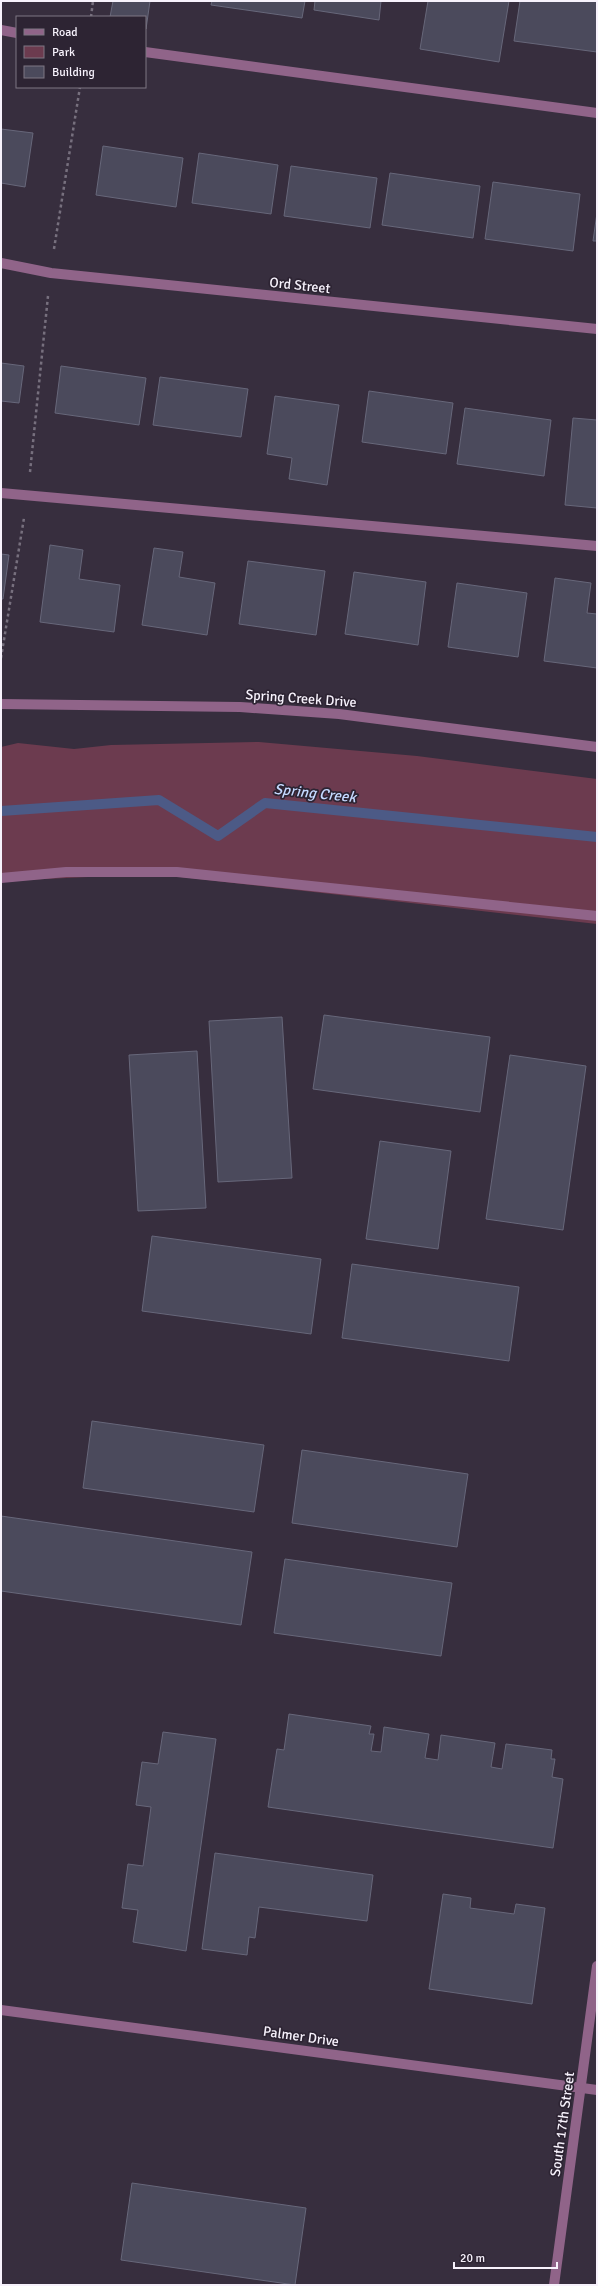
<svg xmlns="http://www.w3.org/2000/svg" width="598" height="2286" viewBox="0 0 598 2286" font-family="Signika,sans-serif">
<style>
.green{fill:#6c3b4f}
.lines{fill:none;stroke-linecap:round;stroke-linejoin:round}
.stream{stroke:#4c5a86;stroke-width:10}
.building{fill:#4b4a5c;stroke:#67677a}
.path{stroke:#77707e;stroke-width:2.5;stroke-dasharray:3 3;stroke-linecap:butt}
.service{stroke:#906489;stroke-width:10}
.minor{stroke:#906489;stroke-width:10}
.tertiary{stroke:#906489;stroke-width:10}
.labels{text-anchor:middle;stroke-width:3.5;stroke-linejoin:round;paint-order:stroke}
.street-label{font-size:14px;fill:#f7f2fc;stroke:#2d2433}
.water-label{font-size:15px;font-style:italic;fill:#c5d9ff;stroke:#2d2433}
</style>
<rect width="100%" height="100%" fill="#372e3e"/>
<polygon class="green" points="259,742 417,756 597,779 597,924 154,874 1,881 1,747 18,743 74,749 111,745"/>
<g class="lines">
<polyline class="stream" points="1,811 159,800 218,836 265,803 597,837"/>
</g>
<g class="building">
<polygon points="113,1 150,1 146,29 145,17 110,17"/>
<polygon points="212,1 305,1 302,18 211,5"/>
<polygon points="315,1 381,1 379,20 314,10"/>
<polygon points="428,1 509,1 499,62 420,49"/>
<polygon points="520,1 597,1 597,52 514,41"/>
<polygon points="1,129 33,133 25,187 1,183"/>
<polygon points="103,146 183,158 176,207 96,195"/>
<polygon points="199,153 278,165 271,214 192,203"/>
<polygon points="291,166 377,178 370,228 284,216"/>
<polygon points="390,173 480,186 473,238 382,225"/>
<polygon points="493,182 580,194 573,251 485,239"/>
<polygon points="597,213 597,241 593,241"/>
<polygon points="1,363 24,366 19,403 1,401"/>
<polygon points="61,366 146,378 139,425 55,413"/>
<polygon points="160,377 248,389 241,437 153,425"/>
<polygon points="369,391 453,403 446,454 362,442"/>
<polygon points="275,396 339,405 327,485 289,479 292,458 267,454"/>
<polygon points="465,408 551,420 544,476 457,464"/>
<polygon points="573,418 597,420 597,508 565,505"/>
<polygon points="50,545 83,550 79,579 120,585 114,632 40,622"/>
<polygon points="154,548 183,552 179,577 215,583 207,635 142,625"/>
<polygon points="1,554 9,555 3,599 1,599"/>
<polygon points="248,561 325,571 316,635 239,624"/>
<polygon points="354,572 426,582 418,645 345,634"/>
<polygon points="555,578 591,583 587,613 597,614 597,668 544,661"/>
<polygon points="457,583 527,593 518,657 448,647"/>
<polygon points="324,1015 490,1037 480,1112 313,1089"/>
<polygon points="282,1017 292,1178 218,1182 209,1021"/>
<polygon points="197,1051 206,1208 138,1211 129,1055"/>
<polygon points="510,1055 586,1066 563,1230 486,1219"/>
<polygon points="380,1141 451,1151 438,1249 366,1239"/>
<polygon points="152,1236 321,1259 311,1334 142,1311"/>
<polygon points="352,1264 519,1287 509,1361 342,1338"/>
<polygon points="92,1421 264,1445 254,1512 83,1488"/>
<polygon points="302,1450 468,1474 457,1547 292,1523"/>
<polygon points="1,1516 252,1552 241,1625 1,1591"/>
<polygon points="285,1559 452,1583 441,1656 274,1633"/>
<polygon points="289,1714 371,1726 369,1734 374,1734 371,1751 381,1752 384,1727 429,1734 425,1758 438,1760 441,1735 495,1743 491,1767 502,1769 506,1744 552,1750 551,1759 555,1759 552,1777 563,1779 553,1848 268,1807 277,1749 284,1750"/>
<polygon points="163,1732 216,1739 186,1951 133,1942 138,1910 122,1908 128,1864 143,1866 151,1807 136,1805 142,1762 158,1764"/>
<polygon points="215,1853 373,1875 367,1921 259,1907 255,1938 249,1937 247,1955 202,1949"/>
<polygon points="443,1894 471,1898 470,1908 514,1914 516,1904 545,1908 532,2004 429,1989"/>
<polygon points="132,2183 306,2208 295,2285 121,2260"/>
</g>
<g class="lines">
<g class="path">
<polyline points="91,17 93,1"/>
<polyline points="54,249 80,87"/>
<polyline points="30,472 48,296"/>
<polyline points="1,658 24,518"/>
</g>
<g class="service">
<polyline points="1,30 17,33"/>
<polyline points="145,52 597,113"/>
<polyline points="1,493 597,546"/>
<polyline points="1,878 66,872 177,872 597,916"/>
</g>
<g class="minor">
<polyline points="1,263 51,273 597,329"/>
<polyline points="1,2010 597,2090"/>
<polyline points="554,2285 597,1966"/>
</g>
<polyline class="tertiary" points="1,704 240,707 339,714 597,747"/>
</g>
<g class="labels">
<g class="street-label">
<text transform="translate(300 285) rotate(6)" y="5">Ord Street</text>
<text transform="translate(301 698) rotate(4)" y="5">Spring Creek Drive</text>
<text transform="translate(301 2036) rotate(8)" y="5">Palmer Drive</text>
<text transform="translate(562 2124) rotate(-82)" y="5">South 17th Street</text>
</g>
<g class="water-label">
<text transform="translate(315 793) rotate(6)" y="5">Spring Creek</text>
</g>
</g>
<rect width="598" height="2286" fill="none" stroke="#f7f2fc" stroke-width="4"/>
<rect x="16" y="16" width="130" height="72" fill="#2d2433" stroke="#7e7683"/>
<rect x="24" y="29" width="20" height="6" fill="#906489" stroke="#7e7683"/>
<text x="52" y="36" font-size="12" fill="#f7f2fc">Road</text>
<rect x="24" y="46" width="20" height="12" fill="#6c3b4f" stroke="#7e7683"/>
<text x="52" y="56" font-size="12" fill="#f7f2fc">Park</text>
<rect x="24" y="66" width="20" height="12" fill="#4b4a5c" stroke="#7e7683"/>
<text x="52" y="76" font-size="12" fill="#f7f2fc">Building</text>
<path d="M454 2262v6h103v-6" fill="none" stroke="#f7f2fc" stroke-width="2"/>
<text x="460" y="2262" font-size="12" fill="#f7f2fc" stroke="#2d2433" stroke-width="3" paint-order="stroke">20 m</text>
</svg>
